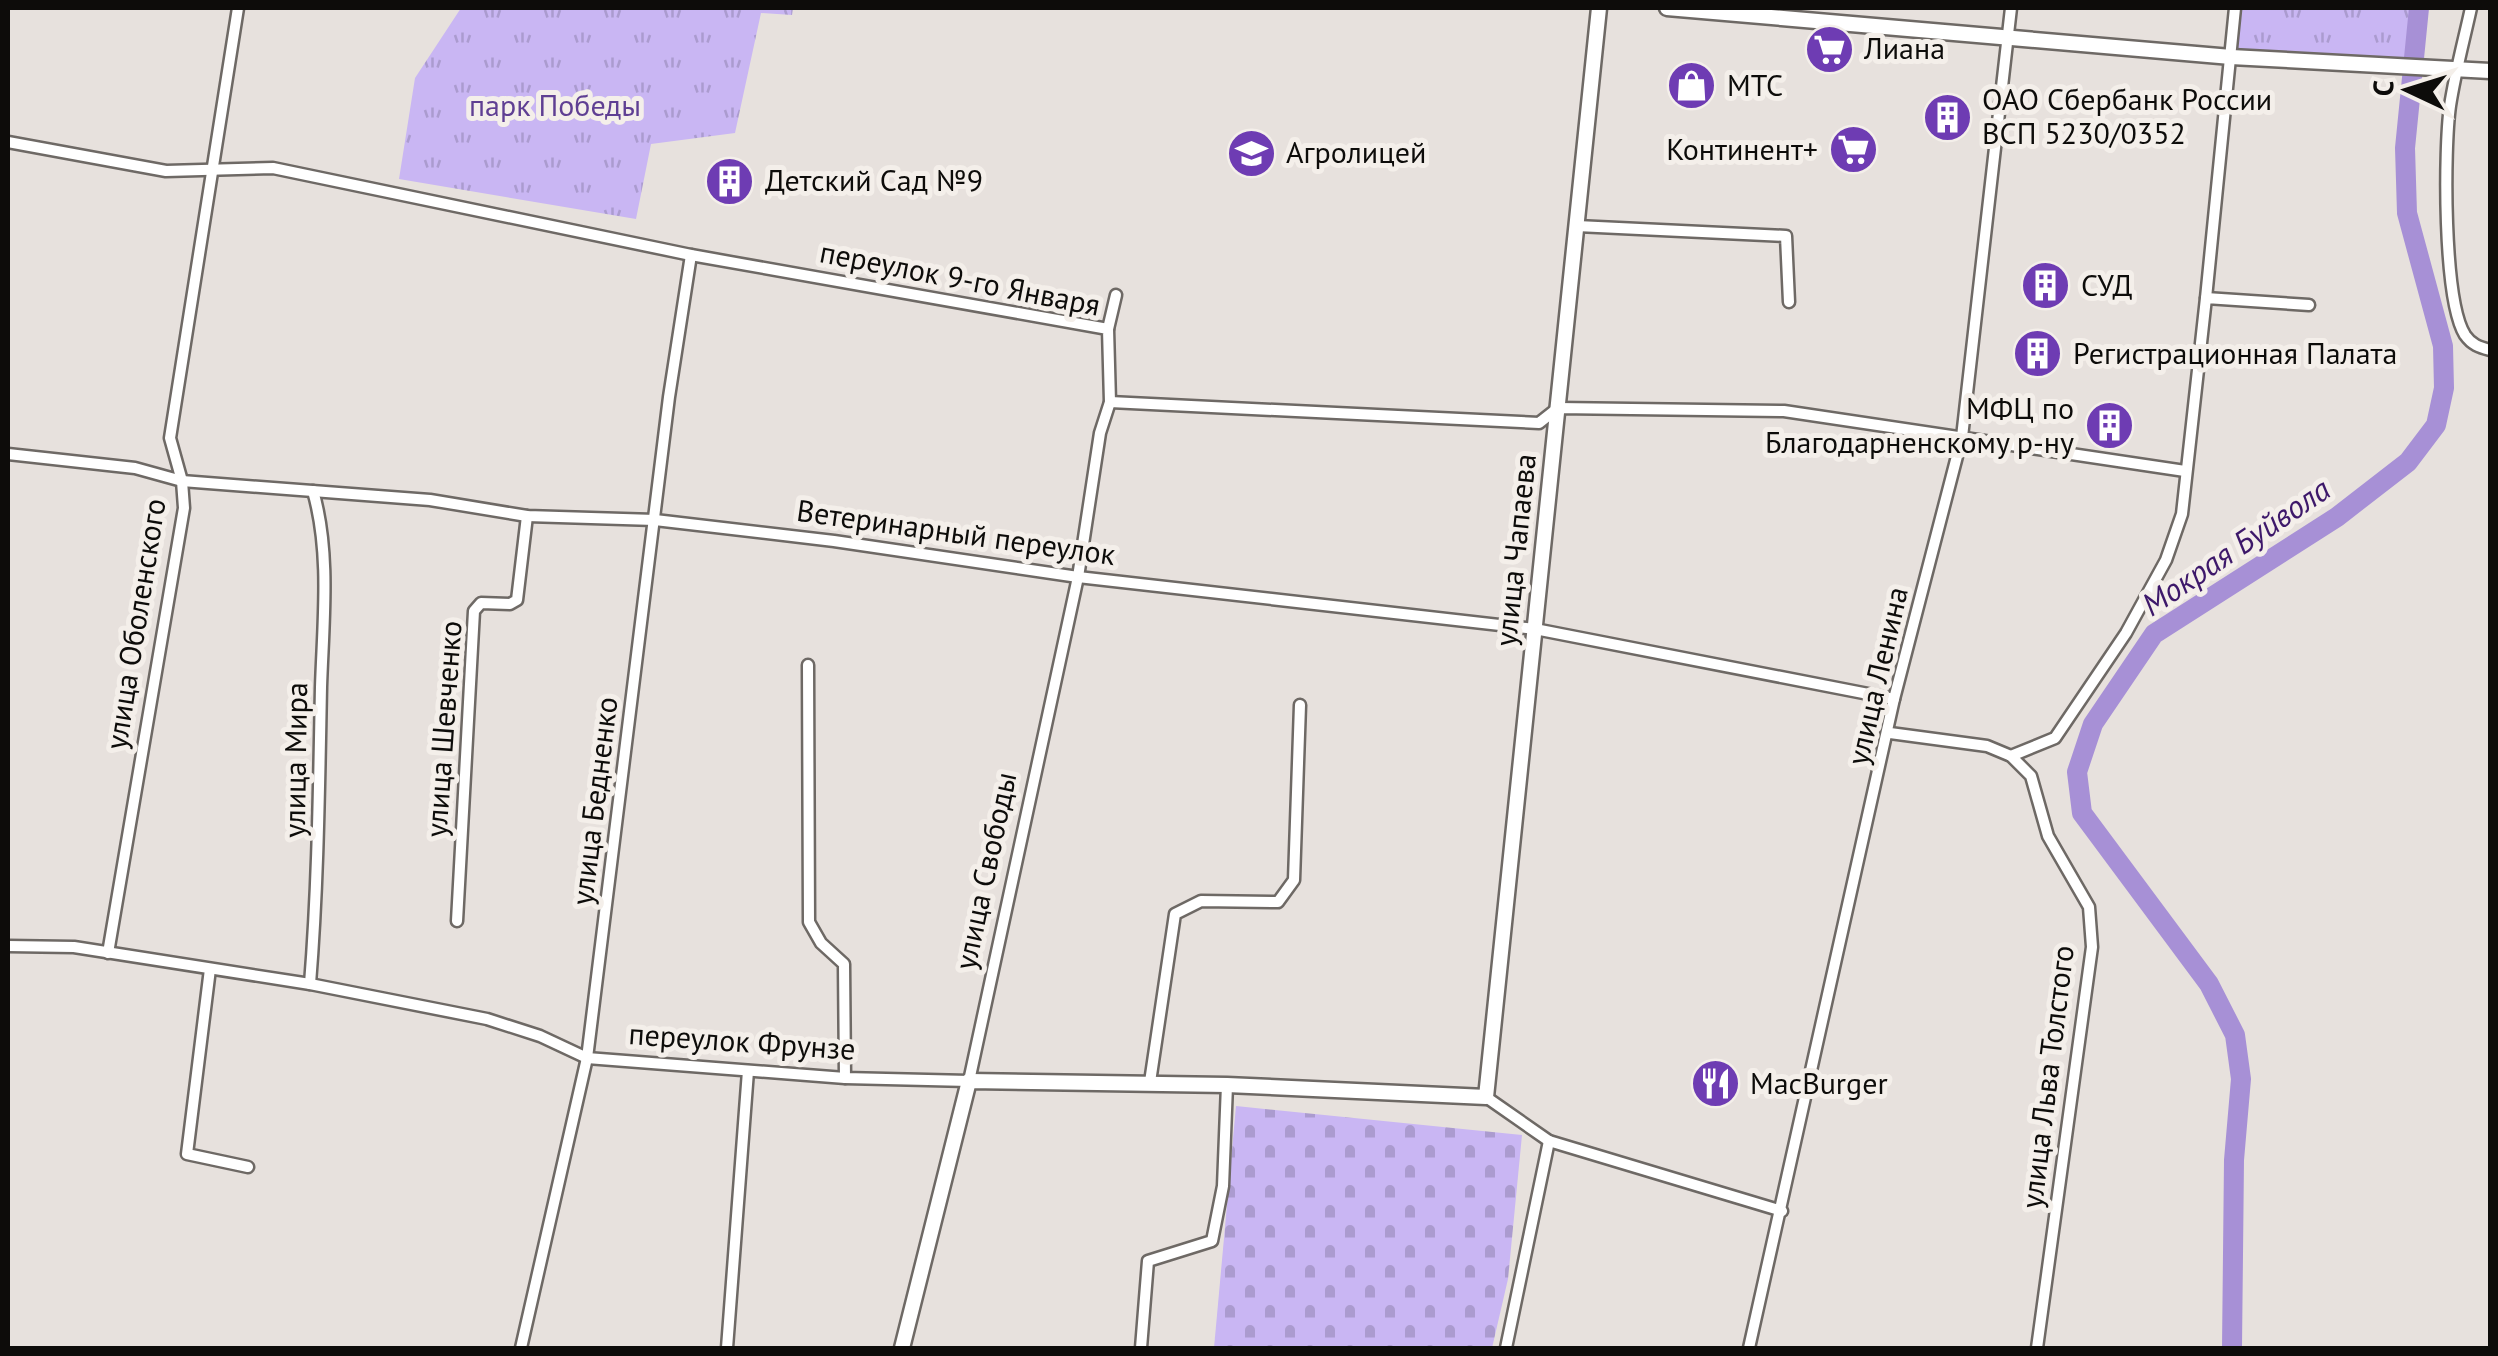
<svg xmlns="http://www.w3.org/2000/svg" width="2498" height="1356" viewBox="0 0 2498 1356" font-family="'PT Sans',sans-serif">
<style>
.grass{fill:url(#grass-tufts)}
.cemetery{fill:url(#cemetery-stones)}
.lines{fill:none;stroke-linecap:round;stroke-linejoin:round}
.river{stroke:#a790d6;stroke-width:20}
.minor-casing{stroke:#6e6965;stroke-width:15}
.secondary-casing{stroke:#6e6965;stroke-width:19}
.minor{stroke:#fff;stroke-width:10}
.secondary{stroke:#fff;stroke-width:14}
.labels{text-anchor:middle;stroke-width:10;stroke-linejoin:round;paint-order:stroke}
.poi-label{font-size:30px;fill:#0d0c0a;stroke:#f4efea;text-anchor:start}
.park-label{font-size:30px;fill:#5f3f93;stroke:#f4efea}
.street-label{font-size:30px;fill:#0d0c0a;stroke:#f4efea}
.water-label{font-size:32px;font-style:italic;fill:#3d186a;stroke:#f4efea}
</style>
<defs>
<pattern id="grass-tufts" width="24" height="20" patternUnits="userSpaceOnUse" patternTransform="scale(2.5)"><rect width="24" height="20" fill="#c9b6f3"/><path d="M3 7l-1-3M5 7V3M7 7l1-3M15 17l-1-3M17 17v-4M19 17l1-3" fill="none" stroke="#ab9bcf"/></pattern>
<pattern id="cemetery-stones" width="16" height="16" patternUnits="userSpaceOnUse" patternTransform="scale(2.5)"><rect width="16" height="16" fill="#c9b6f3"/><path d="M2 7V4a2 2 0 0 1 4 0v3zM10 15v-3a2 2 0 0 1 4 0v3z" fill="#ab9bcf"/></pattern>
</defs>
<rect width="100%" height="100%" fill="#e7e1dd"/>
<g class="grass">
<polygon points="461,8 793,8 792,15 761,13 735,133 651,144 636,219 399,179 415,78"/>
<polygon points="2239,8 2415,8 2410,59 2235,54"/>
</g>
<polygon class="cemetery" points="1236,1106 1522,1135 1508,1279 1492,1348 1214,1348"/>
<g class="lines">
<polyline class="river" points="2232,1348 2234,1160 2241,1079 2235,1035 2209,984 2082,813 2077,772 2093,724 2154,634 2337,517 2408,462 2436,425 2444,388 2443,346 2407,213 2405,148 2419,8"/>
<defs>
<g id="minor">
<path d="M2471 8C2464 40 2455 73 2450 106 2444 149 2443 300 2465 335 2472 345 2479 347 2490 350"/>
<polyline points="8,142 166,171 273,168 691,255 1108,329 1110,402 1100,433 1078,577 969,1081 845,1078 587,1058 540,1036 487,1019 310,984 74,947 8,946"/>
<polyline points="1577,226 1786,236 1789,302"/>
<polyline points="2206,298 2235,8"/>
<polyline points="1108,329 1116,295"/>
<polyline points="1110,402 1539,423 1558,408 1784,411 2185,471"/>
<polyline points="8,454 135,468 182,481 430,500 527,516 655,520 834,541 1078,577 1535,629 1894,699"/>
<polyline points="808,665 809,922 821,943 844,964 845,1078"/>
<polyline points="1890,733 1987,746 2011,756 2031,776 2048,836 2089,907 2092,947 2037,1348"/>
<polyline points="2011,756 2055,738 2126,633 2166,560 2182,514 2206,298 2309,305"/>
<polyline points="457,921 474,611 481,603 510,604 517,600 527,516"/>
<polyline points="108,953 184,508 182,481 170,438 238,8"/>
<polyline points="210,969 187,1154 248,1167"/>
<path d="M310 984C318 885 319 787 321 687 323 623 331 553 313 491"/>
<polyline points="1150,1082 1175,914 1201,901 1278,902 1294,880 1300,705"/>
<polyline points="1486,1097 1549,1141 1782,1211"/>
<polyline points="521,1348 587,1058 669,397 691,255"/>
<polyline points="727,1348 748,1071"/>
<polyline points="1141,1348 1148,1261 1212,1241 1223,1186 1227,1085"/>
<polyline points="1506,1348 1549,1141"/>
<polyline points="1749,1348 1894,699 1962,437 2011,8"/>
</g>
<g id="secondary">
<polyline points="1667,8 2231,57 2490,71"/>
<polyline points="902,1348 969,1081 1227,1085 1486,1097 1599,8"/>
</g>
</defs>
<use href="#minor" class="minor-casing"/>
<use href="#secondary" class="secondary-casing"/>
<use href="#minor" class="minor"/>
<use href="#secondary" class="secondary"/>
</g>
<defs>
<symbol id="supermarket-disc" viewBox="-11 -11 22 22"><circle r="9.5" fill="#6e3cb3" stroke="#f4efea"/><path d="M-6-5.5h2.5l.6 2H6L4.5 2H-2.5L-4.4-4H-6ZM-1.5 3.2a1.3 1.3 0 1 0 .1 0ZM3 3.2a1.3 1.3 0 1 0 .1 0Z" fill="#fff"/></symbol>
<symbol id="shop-disc" viewBox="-11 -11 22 22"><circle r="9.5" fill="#6e3cb3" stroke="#f4efea"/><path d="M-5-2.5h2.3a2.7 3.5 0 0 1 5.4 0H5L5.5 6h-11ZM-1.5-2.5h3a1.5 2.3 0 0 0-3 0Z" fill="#fff"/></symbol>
<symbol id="building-disc" viewBox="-11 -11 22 22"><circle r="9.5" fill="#6e3cb3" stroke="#f4efea"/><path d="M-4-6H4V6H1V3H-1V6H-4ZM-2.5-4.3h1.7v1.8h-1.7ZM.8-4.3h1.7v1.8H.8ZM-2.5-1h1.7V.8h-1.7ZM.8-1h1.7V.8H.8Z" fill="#fff"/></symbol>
<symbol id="university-disc" viewBox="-11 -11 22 22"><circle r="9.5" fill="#6e3cb3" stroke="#f4efea"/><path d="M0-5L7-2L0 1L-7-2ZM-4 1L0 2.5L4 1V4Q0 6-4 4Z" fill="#fff"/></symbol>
<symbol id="restaurant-disc" viewBox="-11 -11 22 22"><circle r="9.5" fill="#6e3cb3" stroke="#f4efea"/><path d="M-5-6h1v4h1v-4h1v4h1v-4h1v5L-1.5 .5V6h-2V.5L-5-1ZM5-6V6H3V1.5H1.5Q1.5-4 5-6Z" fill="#fff"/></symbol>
</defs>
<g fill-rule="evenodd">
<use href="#supermarket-disc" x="1802" y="22" width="55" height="55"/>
<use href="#shop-disc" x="1664" y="58" width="55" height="55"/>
<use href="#building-disc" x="1920" y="90" width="55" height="55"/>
<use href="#supermarket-disc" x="1826" y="122" width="55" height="55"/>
<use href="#university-disc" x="1224" y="126" width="55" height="55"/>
<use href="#building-disc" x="702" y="154" width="55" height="55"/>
<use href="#building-disc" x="2018" y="258" width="55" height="55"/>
<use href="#building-disc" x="2010" y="326" width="55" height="55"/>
<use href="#building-disc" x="2082" y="398" width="55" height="55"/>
<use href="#restaurant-disc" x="1688" y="1056" width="55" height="55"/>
</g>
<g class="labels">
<g class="poi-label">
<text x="1864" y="59">Лиана</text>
<text x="1727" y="96">МТС</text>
<text x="1982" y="110">ОАО Сбербанк России<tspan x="1982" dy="34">ВСП 5230/0352</tspan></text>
<text x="1818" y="160" text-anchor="end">Континент+</text>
<text x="1286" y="163">Агролицей</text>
<text x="765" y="191">Детский Сад №9</text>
<text x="2081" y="296">СУД</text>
<text x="2073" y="364">Регистрационная Палата</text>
<text x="2074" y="419" text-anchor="end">МФЦ по<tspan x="2074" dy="34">Благодарненскому р-ну</tspan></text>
<text x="1750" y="1094">MacBurger</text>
</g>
<g class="park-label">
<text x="555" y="116">парк Победы</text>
</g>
<g class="street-label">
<text transform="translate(960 279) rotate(11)" y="10">переулок 9-го Января</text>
<text transform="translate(956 533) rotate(8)" y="10">Ветеринарный переулок</text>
<text transform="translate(1516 550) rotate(-84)" y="10">улица Чапаева</text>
<text transform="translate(136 624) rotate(-81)" y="10">улица Оболенского</text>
<text transform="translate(1878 676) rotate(-77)" y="10">улица Ленина</text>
<text transform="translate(444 729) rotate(-86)" y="10">улица Шевченко</text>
<text transform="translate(296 760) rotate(-89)" y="10">улица Мира</text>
<text transform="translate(595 801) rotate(-83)" y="10">улица Бедненко</text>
<text transform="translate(986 871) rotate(-78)" y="10">улица Свободы</text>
<text transform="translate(742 1042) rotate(4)" y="10">переулок Фрунзе</text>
<text transform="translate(2048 1077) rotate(-83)" y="10">улица Льва Толстого</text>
</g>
<g class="water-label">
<text transform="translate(2236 547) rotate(-34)" y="11">Мокрая Буйвола</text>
</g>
</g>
<rect width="2498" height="1356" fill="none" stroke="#0d0c0a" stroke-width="20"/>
<g transform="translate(2408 90) rotate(274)" stroke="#f4efea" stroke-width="8" paint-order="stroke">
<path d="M0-8L18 38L0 25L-18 38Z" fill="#0d0c0a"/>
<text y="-15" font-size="28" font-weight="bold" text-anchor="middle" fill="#0d0c0a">С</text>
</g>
</svg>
